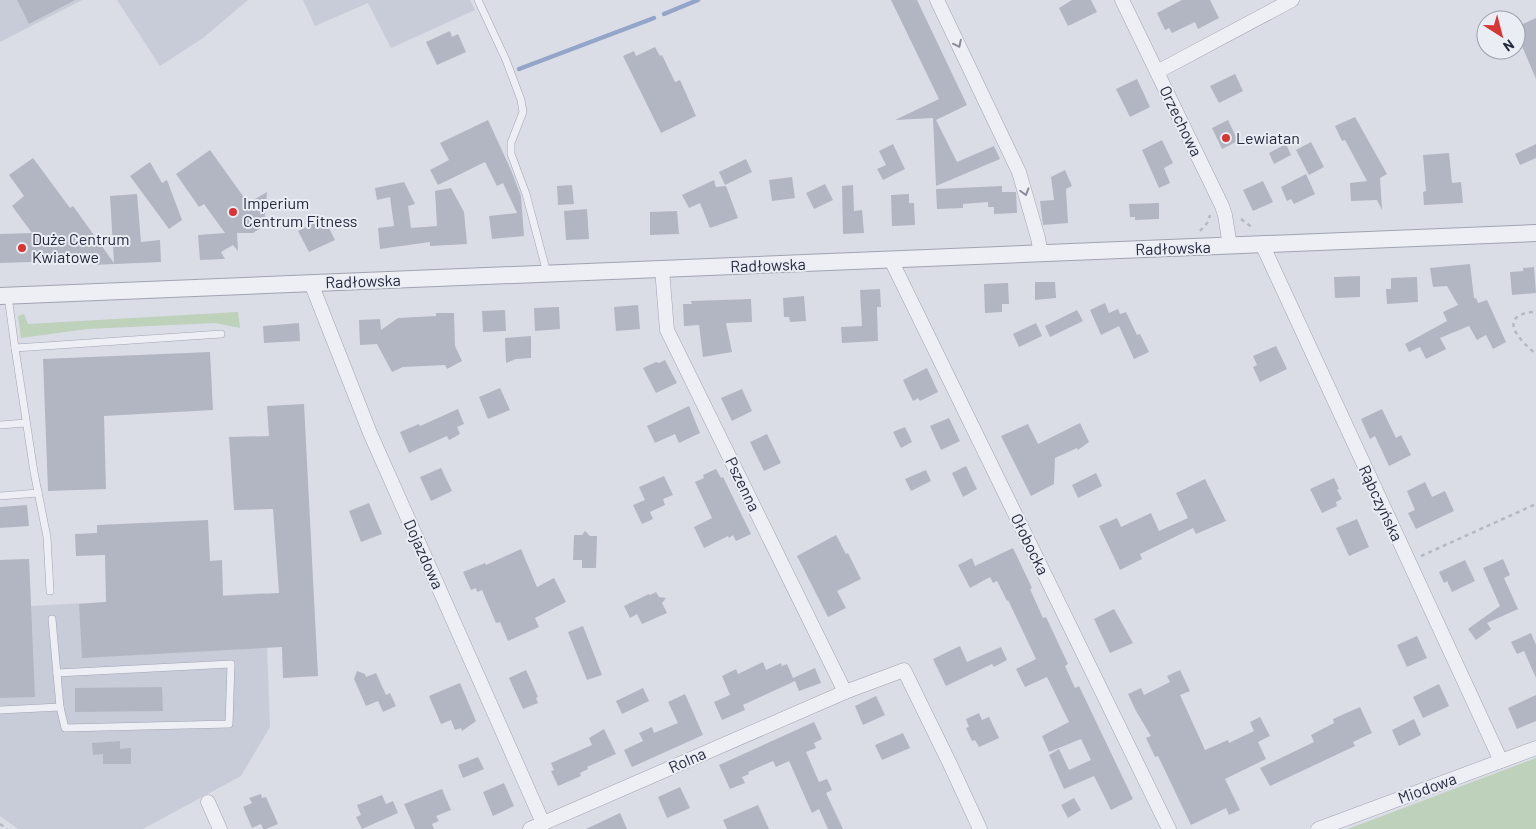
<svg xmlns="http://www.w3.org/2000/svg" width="1536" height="829" viewBox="0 0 1536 829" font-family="Barlow,sans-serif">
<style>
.built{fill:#c8ccd8}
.green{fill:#bdd1bb}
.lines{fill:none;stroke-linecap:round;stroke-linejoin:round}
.stream{stroke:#93a5c9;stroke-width:4.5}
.building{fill:#b2b6c3}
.service-casing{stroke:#a0a3b0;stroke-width:8}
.minor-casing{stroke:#a0a3b0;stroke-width:15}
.tertiary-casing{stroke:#a0a3b0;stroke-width:18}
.path{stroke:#b5b8c1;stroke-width:2.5;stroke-dasharray:4 4;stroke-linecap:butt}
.service{stroke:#edeff5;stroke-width:7}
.minor{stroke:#edeff5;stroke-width:14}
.tertiary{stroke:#edeff5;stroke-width:16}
.oneway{stroke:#888c99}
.poi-dot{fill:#d53636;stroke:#eaedf4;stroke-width:2}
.labels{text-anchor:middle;stroke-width:4;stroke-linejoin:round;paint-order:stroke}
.street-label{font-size:16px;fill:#24293d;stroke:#eaedf4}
.poi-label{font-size:16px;fill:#24293d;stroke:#eaedf4;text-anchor:start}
</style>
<rect width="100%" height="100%" fill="#dbdde6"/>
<g class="built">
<polygon points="0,0 82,0 0,42"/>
<polygon points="117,0 248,0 203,38 160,66"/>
<polygon points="303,0 470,0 475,10 391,48 368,3 315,26"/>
<polygon points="29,559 31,606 265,593 270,727 241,776 143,829 18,829 0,816 0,560"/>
</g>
<g class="green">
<polygon points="238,312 240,328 215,323 87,329 21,338 18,316 24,314 28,324"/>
<polygon points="1536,758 1536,829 1348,829"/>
</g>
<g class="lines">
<g class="stream">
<polyline points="664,14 698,0"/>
<polyline points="519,69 654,18"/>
</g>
</g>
<g class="building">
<polygon points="17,0 75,0 29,24"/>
<polygon points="891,0 917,0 967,105 936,120 957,162 994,146 1000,159 936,186 933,118 895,120 939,99"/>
<polygon points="1072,0 1091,0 1097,12 1068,26 1059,8"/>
<polygon points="1182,0 1210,0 1219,18 1198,29 1195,22 1172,33 1169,28 1165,30 1157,13"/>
<polygon points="1536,18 1536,79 1516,32 1516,27"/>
<polygon points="450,31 452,37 458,34 466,52 437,65 426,42"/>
<polygon points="655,47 660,56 662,55 675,82 680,80 696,116 661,133 623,56 634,51 636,56"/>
<polygon points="1235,74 1243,91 1219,103 1210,86"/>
<polygon points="1137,79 1150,107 1130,117 1116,89"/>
<polygon points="1355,117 1387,174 1380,178 1382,210 1377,200 1351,201 1350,183 1367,181 1345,140 1342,141 1335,126"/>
<polygon points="488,120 511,170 521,196 524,236 492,239 489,216 517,213 503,183 497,186 485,162 438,185 430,170 449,160 440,143"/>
<polygon points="1228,120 1238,141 1222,149 1212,128"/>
<polygon points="1162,140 1173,163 1164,168 1170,183 1159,188 1142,150"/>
<polygon points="1311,142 1324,167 1309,175 1296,150"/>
<polygon points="893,144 905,169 883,180 877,169 886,165 879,151"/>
<polygon points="1286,144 1291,155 1274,164 1269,153"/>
<polygon points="1536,144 1536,158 1520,165 1515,154"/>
<polygon points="210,150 248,203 267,192 264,226 253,233 237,233 238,251 233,245 221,252 225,259 200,260 198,235 225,233 204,204 199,207 176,174"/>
<polygon points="1449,153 1452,183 1461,182 1463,203 1424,205 1423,192 1426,191 1423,155"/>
<polygon points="33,158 70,208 73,206 114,263 110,196 137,194 141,242 160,240 161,262 93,265 93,260 0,263 0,234 32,233 12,206 24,196 9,175"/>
<polygon points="746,159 752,172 725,185 719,172"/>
<polygon points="150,162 162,183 167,180 182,220 169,229 130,176"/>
<polygon points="1065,170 1072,186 1066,189 1068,223 1043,225 1040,201 1054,200 1051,177"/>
<polygon points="1306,174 1315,194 1294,204 1291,199 1287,201 1281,187"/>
<polygon points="792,177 795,198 772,201 769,180"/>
<polygon points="714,180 716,187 726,186 738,218 710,228 700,203 689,208 682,195"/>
<polygon points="1263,181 1273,202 1253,211 1243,190"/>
<polygon points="404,182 415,204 408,206 411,228 437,226 435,191 451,188 464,212 467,244 430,246 430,242 380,249 378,228 394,226 390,197 377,200 375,188"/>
<polygon points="825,184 833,200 814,209 806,193"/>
<polygon points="572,185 574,204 558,205 557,186"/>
<polygon points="853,185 854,211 862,210 864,233 843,234 842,186"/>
<polygon points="1002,186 1002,192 1016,192 1017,213 994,214 994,207 988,207 988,202 963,204 963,208 937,209 936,189"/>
<polygon points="909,194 909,203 914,203 915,225 892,226 891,195"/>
<polygon points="1159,203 1159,219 1135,220 1135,217 1130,217 1129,204"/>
<polygon points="587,209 589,239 566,240 564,211"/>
<polygon points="677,211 679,234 650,235 650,212"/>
<polygon points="324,218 335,240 309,252 298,231"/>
<polygon points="1470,264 1474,298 1476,298 1478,303 1487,300 1506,342 1493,349 1486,335 1477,340 1469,326 1440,338 1446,349 1426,359 1420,347 1409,352 1405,344 1447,321 1443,312 1458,305 1447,286 1433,287 1430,268"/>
<polygon points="1534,267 1536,293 1512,295 1510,272 1523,271 1523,268"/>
<polygon points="1360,276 1360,297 1335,298 1334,277"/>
<polygon points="1417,277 1418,302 1387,304 1386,289 1391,289 1391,278"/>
<polygon points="1035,282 1055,282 1056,298 1035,300"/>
<polygon points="1008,283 1009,304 1002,304 1002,312 985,313 984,284"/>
<polygon points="880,289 881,307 877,307 878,341 842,343 841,327 862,326 860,290"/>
<polygon points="804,296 806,321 790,322 789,317 784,317 783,298"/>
<polygon points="751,299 752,322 726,323 732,352 703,357 699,325 684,326 683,304 692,304 691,301"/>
<polygon points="1105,303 1109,313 1118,309 1120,314 1126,312 1137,335 1140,334 1149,352 1134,359 1119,326 1101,335 1090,310"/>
<polygon points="638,305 640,329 616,331 614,307"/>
<polygon points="559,307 560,329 535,331 534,308"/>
<polygon points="505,310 506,331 483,332 482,311"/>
<polygon points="1077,310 1083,321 1050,337 1045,326"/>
<polygon points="436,313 454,313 455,346 462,361 447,369 445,365 403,367 392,372 377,344 360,345 359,320 380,319 381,330 398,318 436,316"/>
<polygon points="299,323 300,341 264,343 263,326"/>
<polygon points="1036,323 1042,336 1019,347 1013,334"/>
<polygon points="531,336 531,358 516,359 506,363 505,338"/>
<polygon points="1276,346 1287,369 1260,382 1253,367 1257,365 1253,356"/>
<polygon points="210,352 213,410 104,416 106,489 48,491 43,359"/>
<polygon points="665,360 677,383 656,393 643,368 656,362 659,363"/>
<polygon points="927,368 938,392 920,401 918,398 913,401 903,380"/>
<polygon points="500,388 510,410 488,419 479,397"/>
<polygon points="742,389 752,411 732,421 721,398"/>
<polygon points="304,404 318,676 283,678 282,647 82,658 79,604 106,602 105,555 76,556 75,534 97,533 97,525 208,520 210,561 222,560 223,596 279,593 273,509 234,510 229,437 269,436 267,406"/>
<polygon points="689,406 700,433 679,443 675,434 655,443 647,426"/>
<polygon points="458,409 464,424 457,427 460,434 449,440 447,436 409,453 400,432 419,424 420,426"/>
<polygon points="1382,409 1396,438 1401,435 1411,455 1389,466 1375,436 1370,439 1361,419"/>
<polygon points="949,418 960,441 941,450 930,426"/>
<polygon points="1080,423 1089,442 1078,450 1077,448 1055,458 1054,484 1031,496 1001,436 1028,424 1038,444"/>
<polygon points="905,427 912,442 901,448 893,432"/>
<polygon points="767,434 781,463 764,471 750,442"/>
<polygon points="966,466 977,489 963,497 952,473"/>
<polygon points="441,468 452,491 431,501 420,477"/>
<polygon points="716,469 721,478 723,477 751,534 736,541 733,535 729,538 728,536 704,548 694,527 712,518 695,482 704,478 703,475"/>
<polygon points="926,470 931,481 911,491 905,479"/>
<polygon points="1096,473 1102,486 1078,498 1072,485"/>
<polygon points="664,476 673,495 663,499 665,505 650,512 653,519 642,524 633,505 645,500 639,487"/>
<polygon points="1334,478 1339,489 1337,490 1342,499 1336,502 1337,506 1322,513 1310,489"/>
<polygon points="1205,479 1226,521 1196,534 1193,528 1140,554 1142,559 1120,570 1099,526 1117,518 1121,527 1151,513 1159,531 1188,518 1176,493"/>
<polygon points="1425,482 1432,497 1445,491 1454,511 1416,529 1408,513 1415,510 1407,491"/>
<polygon points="369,503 382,534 361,542 349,511"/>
<polygon points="27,505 29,526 0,528 0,507"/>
<polygon points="1357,519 1369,547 1349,556 1336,528"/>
<polygon points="585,531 590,536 597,536 596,568 582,568 582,560 573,560 574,535 582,535"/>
<polygon points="836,535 846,554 848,553 861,579 837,591 846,608 828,617 797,556"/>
<polygon points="1013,548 1032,588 1030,589 1043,618 1046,617 1068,664 1065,666 1075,688 1079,686 1133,799 1111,810 1094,776 1064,789 1049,755 1059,749 1069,770 1091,760 1081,739 1049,752 1042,736 1069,722 1047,677 1025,687 1016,669 1036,659 1008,600 1007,601 997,581 993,583 990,577 970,588 958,565 972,558 975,566"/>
<polygon points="521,549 537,587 554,578 566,602 535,618 539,627 508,641 500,622 496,623 482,590 477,592 476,588 471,590 463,572 485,563 486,565"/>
<polygon points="29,559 35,697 0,698 0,560"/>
<polygon points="1503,559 1510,575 1504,578 1518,609 1487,623 1491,629 1476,640 1468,629 1500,606 1483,568"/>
<polygon points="1465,560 1475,581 1452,592 1447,581 1444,583 1439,572"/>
<polygon points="656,592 659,597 666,598 662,603 667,613 642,624 637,614 630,618 624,606 649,594 650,595"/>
<polygon points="1114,609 1133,643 1110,653 1094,619"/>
<polygon points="583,626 602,675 587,680 568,632"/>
<polygon points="1531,633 1536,645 1536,678 1524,651 1517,654 1511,642"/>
<polygon points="1417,636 1427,658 1407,667 1397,645"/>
<polygon points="960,646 967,662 1001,647 1007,660 994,667 992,664 946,686 933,659"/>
<polygon points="763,662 766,670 781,663 782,666 787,664 793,678 815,668 821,683 799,691 795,681 743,705 745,710 722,720 714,702 730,695 722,676 736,669 738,674"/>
<polygon points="526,670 538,697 536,698 538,703 523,709 509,678"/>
<polygon points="1180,670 1190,691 1180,695 1205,750 1228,740 1229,743 1254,731 1250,722 1260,717 1270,736 1258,742 1266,759 1225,779 1240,810 1229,815 1226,808 1191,825 1158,756 1155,757 1146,738 1151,736 1136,711 1128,694 1141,688 1144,695 1170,682 1167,676"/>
<polygon points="357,671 365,674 366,677 376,673 386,695 390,693 396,706 383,712 378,701 366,706 354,679"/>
<polygon points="460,683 476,721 462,731 461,728 455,730 451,720 441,724 429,696"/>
<polygon points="1439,684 1449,706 1423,718 1413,697"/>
<polygon points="162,687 163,711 75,712 75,688"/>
<polygon points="643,688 649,701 622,714 616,701"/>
<polygon points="685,694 703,735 632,767 624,750 643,741 639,733 652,727 654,733 678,723 668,702"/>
<polygon points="1536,695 1536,721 1517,729 1508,708"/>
<polygon points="876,696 885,715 863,725 855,706"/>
<polygon points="1360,707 1372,733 1353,742 1355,746 1270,786 1260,768 1314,742 1311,735 1334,723 1333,719"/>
<polygon points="979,713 982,720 989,717 999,738 979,747 975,740 972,741 966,728 969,727 966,719"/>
<polygon points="1414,719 1421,735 1399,746 1392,730"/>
<polygon points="814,722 822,739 814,743 816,748 806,752 819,782 827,779 832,790 826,793 843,829 828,829 819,809 812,813 789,761 776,767 773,761 748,772 749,774 742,777 745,783 730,789 719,765"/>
<polygon points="604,729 616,754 587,767 588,769 580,773 581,776 558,786 551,771 554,770 551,763 592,745 589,738"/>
<polygon points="903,733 910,748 882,760 875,745"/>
<polygon points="120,741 120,749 131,748 131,764 103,764 103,754 93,755 92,743"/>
<polygon points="478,757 484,769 463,778 458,765"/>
<polygon points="504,783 514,806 493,816 483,792"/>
<polygon points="680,787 690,808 667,818 658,797"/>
<polygon points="442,789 451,810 436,816 439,821 432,824 434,829 415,829 404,804"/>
<polygon points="261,794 262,798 266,797 278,824 266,829 263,829 261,824 252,828 243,807 252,803 249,798"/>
<polygon points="382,795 386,804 393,801 398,813 362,829 356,817 361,815 357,805"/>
<polygon points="1074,798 1081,810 1068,818 1061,805"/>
<polygon points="758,805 769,829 727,829 723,820"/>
<polygon points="620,813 627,829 586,829"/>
</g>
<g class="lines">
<defs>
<g id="service">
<polyline points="478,0 506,60 521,100 523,112 511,143 511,154 526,194 547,273"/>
<polyline points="8,296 15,348 221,334"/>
<polyline points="15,348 34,472 47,537 50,591"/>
<polyline points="0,425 26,423"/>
<polyline points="0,496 38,493"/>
<polyline points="57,673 231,664 229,724 65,728 60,707"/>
<polyline points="0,710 60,707 52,619"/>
</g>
<g id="minor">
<polyline points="937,0 1019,172 1038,238 1041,254"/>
<polyline points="1122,0 1222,206 1225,215 1230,246"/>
<polyline points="1157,72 1292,0"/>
<polyline points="1262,244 1501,761"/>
<polyline points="891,260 1169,829"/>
<polyline points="662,269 667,330 845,692"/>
<polyline points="311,283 370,433 543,823"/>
<polyline points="208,802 220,829"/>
<polyline points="530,829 845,692 904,670 950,764 980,829"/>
<polyline points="1318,829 1536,748"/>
</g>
<polyline id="tertiary" points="0,296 1536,233"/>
</defs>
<use href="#service" class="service-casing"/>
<use href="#minor" class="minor-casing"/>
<use href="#tertiary" class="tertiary-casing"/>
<g class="path">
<polyline points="1241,219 1253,228"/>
<polyline points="1200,231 1208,222 1210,215"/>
<path d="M1533 312C1496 316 1520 341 1536 354"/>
<polyline points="1421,556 1536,504"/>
<polyline points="0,824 7,829"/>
</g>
<use href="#service" class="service"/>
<use href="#minor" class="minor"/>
<use href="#tertiary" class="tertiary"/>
</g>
<defs><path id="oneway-chevron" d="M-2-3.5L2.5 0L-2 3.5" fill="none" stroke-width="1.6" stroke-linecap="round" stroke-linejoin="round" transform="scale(1.25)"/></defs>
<g class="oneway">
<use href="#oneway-chevron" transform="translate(958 44) rotate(64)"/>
<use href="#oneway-chevron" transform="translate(1025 192) rotate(74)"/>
</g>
<g class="poi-dot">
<circle cx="1226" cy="138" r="5"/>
<circle cx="233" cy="212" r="5"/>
<circle cx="22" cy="248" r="5"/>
</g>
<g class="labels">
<g class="street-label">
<text transform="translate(1181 121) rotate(64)" y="6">Orzechowa</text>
<text transform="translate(1173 248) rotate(-2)" y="6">Radłowska</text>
<text transform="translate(768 265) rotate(-2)" y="6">Radłowska</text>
<text transform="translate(363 281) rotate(-2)" y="6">Radłowska</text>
<text transform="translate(743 484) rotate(64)" y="6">Pszenna</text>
<text transform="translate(1381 503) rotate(65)" y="6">Rąbczyńska</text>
<text transform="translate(1030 544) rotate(64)" y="6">Ołobocka</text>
<text transform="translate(424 554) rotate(66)" y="6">Dojazdowa</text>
<text transform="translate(687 760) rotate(-24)" y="6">Rolna</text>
<text transform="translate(1427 788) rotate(-20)" y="6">Miodowa</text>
</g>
<g class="poi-label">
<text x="1236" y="144">Lewiatan</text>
<text x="243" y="209">Imperium<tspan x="243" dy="18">Centrum Fitness</tspan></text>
<text x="32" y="245">Duże Centrum<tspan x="32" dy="18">Kwiatowe</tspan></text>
</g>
</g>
<g transform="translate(1501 35) rotate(144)"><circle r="24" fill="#eaedf4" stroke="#9b9fab"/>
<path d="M0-4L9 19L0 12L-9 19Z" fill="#d53636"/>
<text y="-8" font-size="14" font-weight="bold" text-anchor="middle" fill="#24293d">N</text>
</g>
</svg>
